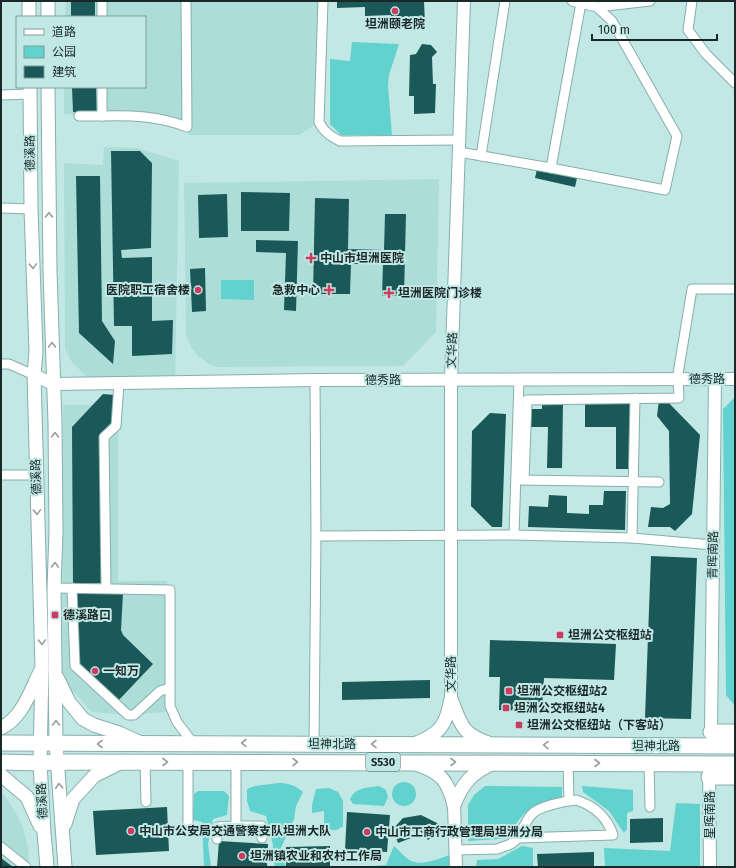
<svg xmlns="http://www.w3.org/2000/svg" width="736" height="868" viewBox="0 0 736 868" font-family="'Fira Sans','Noto Sans SC',sans-serif">
<style>
.built{fill:#acddd9}
.green{fill:#61d2cd}
.building{fill:#1a5957}
.lines{fill:none;stroke-linecap:round;stroke-linejoin:round}
.minor-casing{stroke:#88aeab;stroke-width:11}
.tertiary-casing{stroke:#88aeab;stroke-width:14}
.secondary-casing{stroke:#88aeab;stroke-width:15}
.primary-casing{stroke:#88aeab;stroke-width:17}
.minor{stroke:#fff;stroke-width:9}
.tertiary{stroke:#fff;stroke-width:12}
.secondary{stroke:#fff;stroke-width:13}
.primary{stroke:#fff;stroke-width:15}
.oneway{stroke:#989f9e}
.poi-dot{fill:#cc3c5e;stroke:#c1e8e5;stroke-width:1.5}
.labels{text-anchor:middle;stroke-width:4;stroke-linejoin:round;paint-order:stroke}
.shield{fill:#c1e8e5;stroke:#4c6261;stroke-width:1}
.shield-label{font-size:11px;font-weight:bold;fill:#1a2928}
.poi-label{font-size:12px;font-weight:bold;fill:#1a2928;stroke:#c1e8e5;text-anchor:start}
.street-label{font-size:12px;fill:#1a2928;stroke:#c1e8e5}
</style>
<rect width="100%" height="100%" fill="#c1e8e5"/>
<g class="built">
<polygon points="66,1 323,1 319,122 299,135 188,135 187,127 179,124 64,114 64,87 145,87 145,17 65,17"/>
<polygon points="104,147 137,148 179,161 175,383 94,384 71,361 65,349 64,163 103,165"/>
<polygon points="439,179 436,332 403,366 217,367 209,364 198,356 192,349 186,336 184,183"/>
<polygon points="63,405 118,405 118,581 167,581 167,712 128,715 92,712 62,679"/>
<polygon points="1,793 4,795 15,811 23,827 28,848 29,867 1,867"/>
</g>
<g class="green">
<polygon points="352,42 399,44 389,75 388,85 392,135 341,135 330,124 330,59 350,61"/>
<polygon points="221,280 254,280 254,300 221,299"/>
<polygon points="735,397 735,706 726,695 723,409"/>
<circle cx="404" cy="794" r="12"/>
<path d="M278 783C288 783 295 785 303 792L296 806 294 819 280 850 286 867H275L272 857 273 845 266 816 250 811 247 801V789L255 786Z"/>
<path d="M379 786 386 790 388 797 384 806 353 804 350 799C356 787 366 788 379 786Z"/>
<path d="M485 786 562 787V798C533 803 526 808 510 833L512 838 468 841V805L474 795Z"/>
<polygon points="582,786 633,790 633,811 627,813 627,829 624,833 609,811 583,792"/>
<path d="M329 788 338 792 343 801V826C336 832 332 831 324 826V811L312 813V805L316 789Z"/>
<polygon points="198,791 224,791 229,796 227,815 213,819 208,844 211,867 204,867 202,822 193,820 194,794"/>
<polygon points="676,803 700,804 700,867 605,867 604,848 670,851"/>
<path d="M394 846C399 850 405 858 411 861 422 866 439 859 449 855V867H357L386 865Z"/>
<polygon points="522,846 533,848 533,867 476,867 477,860 498,859"/>
</g>
<g class="building">
<rect x="71" y="1" width="24" height="16"/>
<polygon points="337,1 424,1 425,24 391,25 391,15 365,16 365,7 337,8"/>
<polygon points="422,44 431,45 437,52 432,57 433,84 436,84 435,113 414,114 414,96 409,96 410,55 416,54"/>
<polygon points="72,87 96,87 97,113 73,112"/>
<polygon points="111,151 140,151 152,163 151,248 121,250 122,258 152,257 152,321 173,320 172,354 132,356 132,326 114,326"/>
<polygon points="537,169 577,178 575,187 535,178"/>
<polygon points="76,176 100,176 102,321 115,341 113,364 79,333"/>
<polygon points="241,192 290,193 289,231 241,231"/>
<polygon points="227,194 228,237 199,238 198,195"/>
<polygon points="315,198 349,199 348,249 384,250 385,214 406,214 404,296 382,296 383,264 351,264 350,294 313,294"/>
<polygon points="256,240 298,241 296,311 284,310 286,253 256,252"/>
<polygon points="205,268 206,311 192,312 190,269"/>
<polygon points="103,394 115,395 113,421 100,434 102,583 73,584 72,427"/>
<polygon points="659,400 667,401 700,435 692,514 675,531 670,527 648,527 651,507 663,508 670,504 669,431 657,416"/>
<polygon points="542,402 563,402 562,468 547,468 548,427 530,427 530,409 542,409"/>
<polygon points="585,402 630,403 629,469 616,469 616,427 585,427"/>
<polygon points="490,413 506,414 502,527 492,527 471,506 472,431"/>
<polygon points="604,491 626,491 625,530 528,527 529,506 548,507 549,495 567,496 567,513 589,514 589,505 603,505"/>
<polygon points="651,556 697,558 691,719 645,718"/>
<polygon points="75,592 123,593 121,630 123,635 153,664 117,702 79,667"/>
<polygon points="490,640 616,644 614,680 544,678 542,711 499,710 500,677 489,677"/>
<polygon points="430,680 430,698 342,700 342,682"/>
<polygon points="167,807 169,851 96,855 93,811"/>
<polygon points="347,812 390,815 387,852 345,850"/>
<polygon points="421,815 443,826 428,840 420,831 411,831 411,838 398,843 393,829 403,818"/>
<polygon points="663,818 663,842 630,843 630,819"/>
<polygon points="219,841 268,844 267,867 217,867"/>
<polygon points="330,846 330,866 286,867 286,847"/>
<polygon points="594,852 594,867 538,867 537,854"/>
<polygon points="1,858 13,867 1,867"/>
</g>
<g class="lines">
<defs>
<g id="minor">
<polyline points="102,1 102,17"/>
<path d="M323 1 319 122C324 132 330 136 340 141L459 140"/>
<polyline points="572,1 597,7 650,1"/>
<polyline points="692,1 688,30 706,54 735,83"/>
<polyline points="1,95 30,94"/>
<polyline points="79,116 102,116 102,87"/>
<path d="M102 116C131 115 159 116 187 127L186 1"/>
<polyline points="459,152 551,168 581,3"/>
<polyline points="481,156 505,1"/>
<polyline points="551,168 665,190 677,136 612,21 597,7"/>
<polyline points="1,208 31,209"/>
<polyline points="1,364 9,364 34,375"/>
<polyline points="677,380 692,289 735,289"/>
<polyline points="1,475 36,475"/>
<polyline points="519,480 659,482"/>
<polyline points="524,480 527,400 679,398 678,379"/>
<polyline points="514,535 519,380"/>
<polyline points="316,536 514,535 632,538 713,545"/>
<polyline points="632,538 635,398"/>
<polyline points="54,588 170,590 170,706 177,722 193,743"/>
<polyline points="72,588 75,666 128,715 134,715 160,691 170,688"/>
<polyline points="106,588 104,437 116,426 119,383"/>
<polyline points="314,744 316,536 315,380"/>
<polyline points="145,762 146,802"/>
<polyline points="188,762 188,826"/>
<polyline points="236,762 236,826 262,826 262,838"/>
<polyline points="568,763 569,801"/>
<polyline points="649,763 650,807"/>
<path d="M576 800C595 806 607 817 613 835L518 838C522 831 526 820 532 814 540 806 565 801 576 800Z"/>
<polyline points="217,839 217,827 236,826"/>
<polyline points="1,847 26,867"/>
<polyline points="455,850 497,849 511,844 518,838"/>
</g>
<g id="tertiary">
<polyline points="34,375 53,384 315,380 735,379"/>
<polyline points="451,699 451,380 464,1"/>
<polyline points="711,732 715,379"/>
<polyline points="709,768 710,867"/>
<polyline points="454,805 456,867"/>
</g>
<g id="secondary">
<polyline points="29,1 29,17"/>
<polyline points="48,17 48,1"/>
<polyline points="30,87 31,209 36,351 34,375 42,667 40,763 44,833 47,867"/>
<polyline points="48,87 50,271 55,423 56,532 54,588 56,743 65,867"/>
<polyline points="58,679 69,702 83,719 94,725 119,733 141,743"/>
<path d="M451 699C462 727 462 734 491 744"/>
<path d="M1 728C22 718 30 692 40 672"/>
<path d="M414 744C440 734 446 726 451 699"/>
<path d="M416 764C441 772 448 781 454 805"/>
<polyline points="1,775 27,797 40,826"/>
<path d="M454 805C462 784 472 772 494 763"/>
<polyline points="65,824 73,799 94,776 122,762"/>
</g>
<g id="primary">
<polyline points="711,732 735,732"/>
<polyline points="1,743 735,746"/>
<polyline points="1,762 40,763 56,762 735,764"/>
<polyline points="709,777 735,777"/>
</g>
</defs>
<use href="#minor" class="minor-casing"/>
<use href="#tertiary" class="tertiary-casing"/>
<use href="#secondary" class="secondary-casing"/>
<use href="#primary" class="primary-casing"/>
<use href="#minor" class="minor"/>
<use href="#tertiary" class="tertiary"/>
<use href="#secondary" class="secondary"/>
<use href="#primary" class="primary"/>
</g>
<defs><path id="oneway-chevron" d="M-2-3.5L2.5 0L-2 3.5" fill="none" stroke-width="1.6" stroke-linecap="round" stroke-linejoin="round"/></defs>
<g class="oneway">
<use href="#oneway-chevron" transform="translate(49 215) rotate(-91)"/>
<use href="#oneway-chevron" transform="translate(33 266) rotate(88)"/>
<use href="#oneway-chevron" transform="translate(52 345) rotate(-92)"/>
<use href="#oneway-chevron" transform="translate(55 435) rotate(-89)"/>
<use href="#oneway-chevron" transform="translate(37 512) rotate(88)"/>
<use href="#oneway-chevron" transform="translate(55 565) rotate(-88)"/>
<use href="#oneway-chevron" transform="translate(42 642) rotate(88)"/>
<use href="#oneway-chevron" transform="translate(56 723) rotate(-90)"/>
<use href="#oneway-chevron" transform="translate(244 743) rotate(-180)"/>
<use href="#oneway-chevron" transform="translate(100 744) rotate(-180)"/>
<use href="#oneway-chevron" transform="translate(374 744) rotate(-180)"/>
<use href="#oneway-chevron" transform="translate(546 745) rotate(-179)"/>
<use href="#oneway-chevron" transform="translate(165 762)"/>
<use href="#oneway-chevron" transform="translate(295 762)"/>
<use href="#oneway-chevron" transform="translate(453 762)"/>
<use href="#oneway-chevron" transform="translate(597 763)"/>
<use href="#oneway-chevron" transform="translate(59 786) rotate(-96)"/>
</g>
<g class="poi-dot">
<circle cx="395" cy="11" r="4"/>
<path d="M309 252h4v4h4v4h-4v4h-4v-4h-4v-4h4z"/>
<circle cx="198" cy="290" r="4"/>
<path d="M327 284h4v4h4v4h-4v4h-4v-4h-4v-4h4z"/>
<path d="M387 287h4v4h4v4h-4v4h-4v-4h-4v-4h4z"/>
<rect x="51" y="611" width="8" height="8" rx="2"/>
<rect x="556" y="631" width="8" height="8" rx="2"/>
<circle cx="95" cy="671" r="4"/>
<rect x="505" y="687" width="8" height="8" rx="2"/>
<rect x="502" y="704" width="8" height="8" rx="2"/>
<rect x="515" y="721" width="8" height="8" rx="2"/>
<circle cx="131" cy="831" r="4"/>
<circle cx="367" cy="832" r="4"/>
<circle cx="242" cy="856" r="4"/>
</g>
<g class="labels">
<rect class="shield" x="366" y="753" width="34" height="18" rx="3"/>
<g class="shield-label">
<text x="383" y="766">S530</text>
</g>
<g class="poi-label">
<text x="395" y="28" text-anchor="middle">坦洲颐老院</text>
<text x="320" y="262">中山市坦洲医院</text>
<text x="190" y="294" text-anchor="end">医院职工宿舍楼</text>
<text x="320" y="294" text-anchor="end">急救中心</text>
<text x="398" y="297">坦洲医院门诊楼</text>
<text x="63" y="619">德溪路口</text>
<text x="568" y="639">坦洲公交枢纽站</text>
<text x="103" y="675">一知万</text>
<text x="517" y="695">坦洲公交枢纽站2</text>
<text x="514" y="712">坦洲公交枢纽站4</text>
<text x="527" y="729">坦洲公交枢纽站（下客站）</text>
<text x="139" y="835">中山市公安局交通警察支队坦洲大队</text>
<text x="375" y="836">中山市工商行政管理局坦洲分局</text>
<text x="250" y="860">坦洲镇农业和农村工作局</text>
</g>
<g class="street-label">
<text transform="translate(30 153) rotate(-91)" y="4">德溪路</text>
<text transform="translate(452 350) rotate(-88)" y="4">文华路</text>
<text x="707" y="383">德秀路</text>
<text x="383" y="384">德秀路</text>
<text transform="translate(36 477) rotate(-92)" y="4">德溪路</text>
<text transform="translate(713 555) rotate(-89)" y="4">青晖南路</text>
<text transform="translate(451 674) rotate(-90)" y="4">文华路</text>
<text x="332" y="748">坦神北路</text>
<text x="656" y="750">坦神北路</text>
<text transform="translate(42 801) rotate(-93)" y="4">德溪路</text>
<text transform="translate(710 815) rotate(-90)" y="4">星晖南路</text>
</g>
</g>
<rect width="736" height="868" fill="none" stroke="#1a2928" stroke-width="4"/>
<rect x="16" y="16" width="130" height="72" fill="#c1e8e5" stroke="#7e9c99"/>
<rect x="24" y="29" width="20" height="6" fill="#ffffff" stroke="#7e9c99"/>
<text x="52" y="36" font-size="12" fill="#1a2928">道路</text>
<rect x="24" y="46" width="20" height="12" fill="#61d2cd" stroke="#7e9c99"/>
<text x="52" y="56" font-size="12" fill="#1a2928">公园</text>
<rect x="24" y="66" width="20" height="12" fill="#1a5957" stroke="#7e9c99"/>
<text x="52" y="76" font-size="12" fill="#1a2928">建筑</text>
<path d="M592 34v6h125v-6" fill="none" stroke="#1a2928" stroke-width="2"/>
<text x="598" y="34" font-size="12" fill="#1a2928" stroke="#c1e8e5" stroke-width="3" paint-order="stroke">100 m</text>
</svg>
